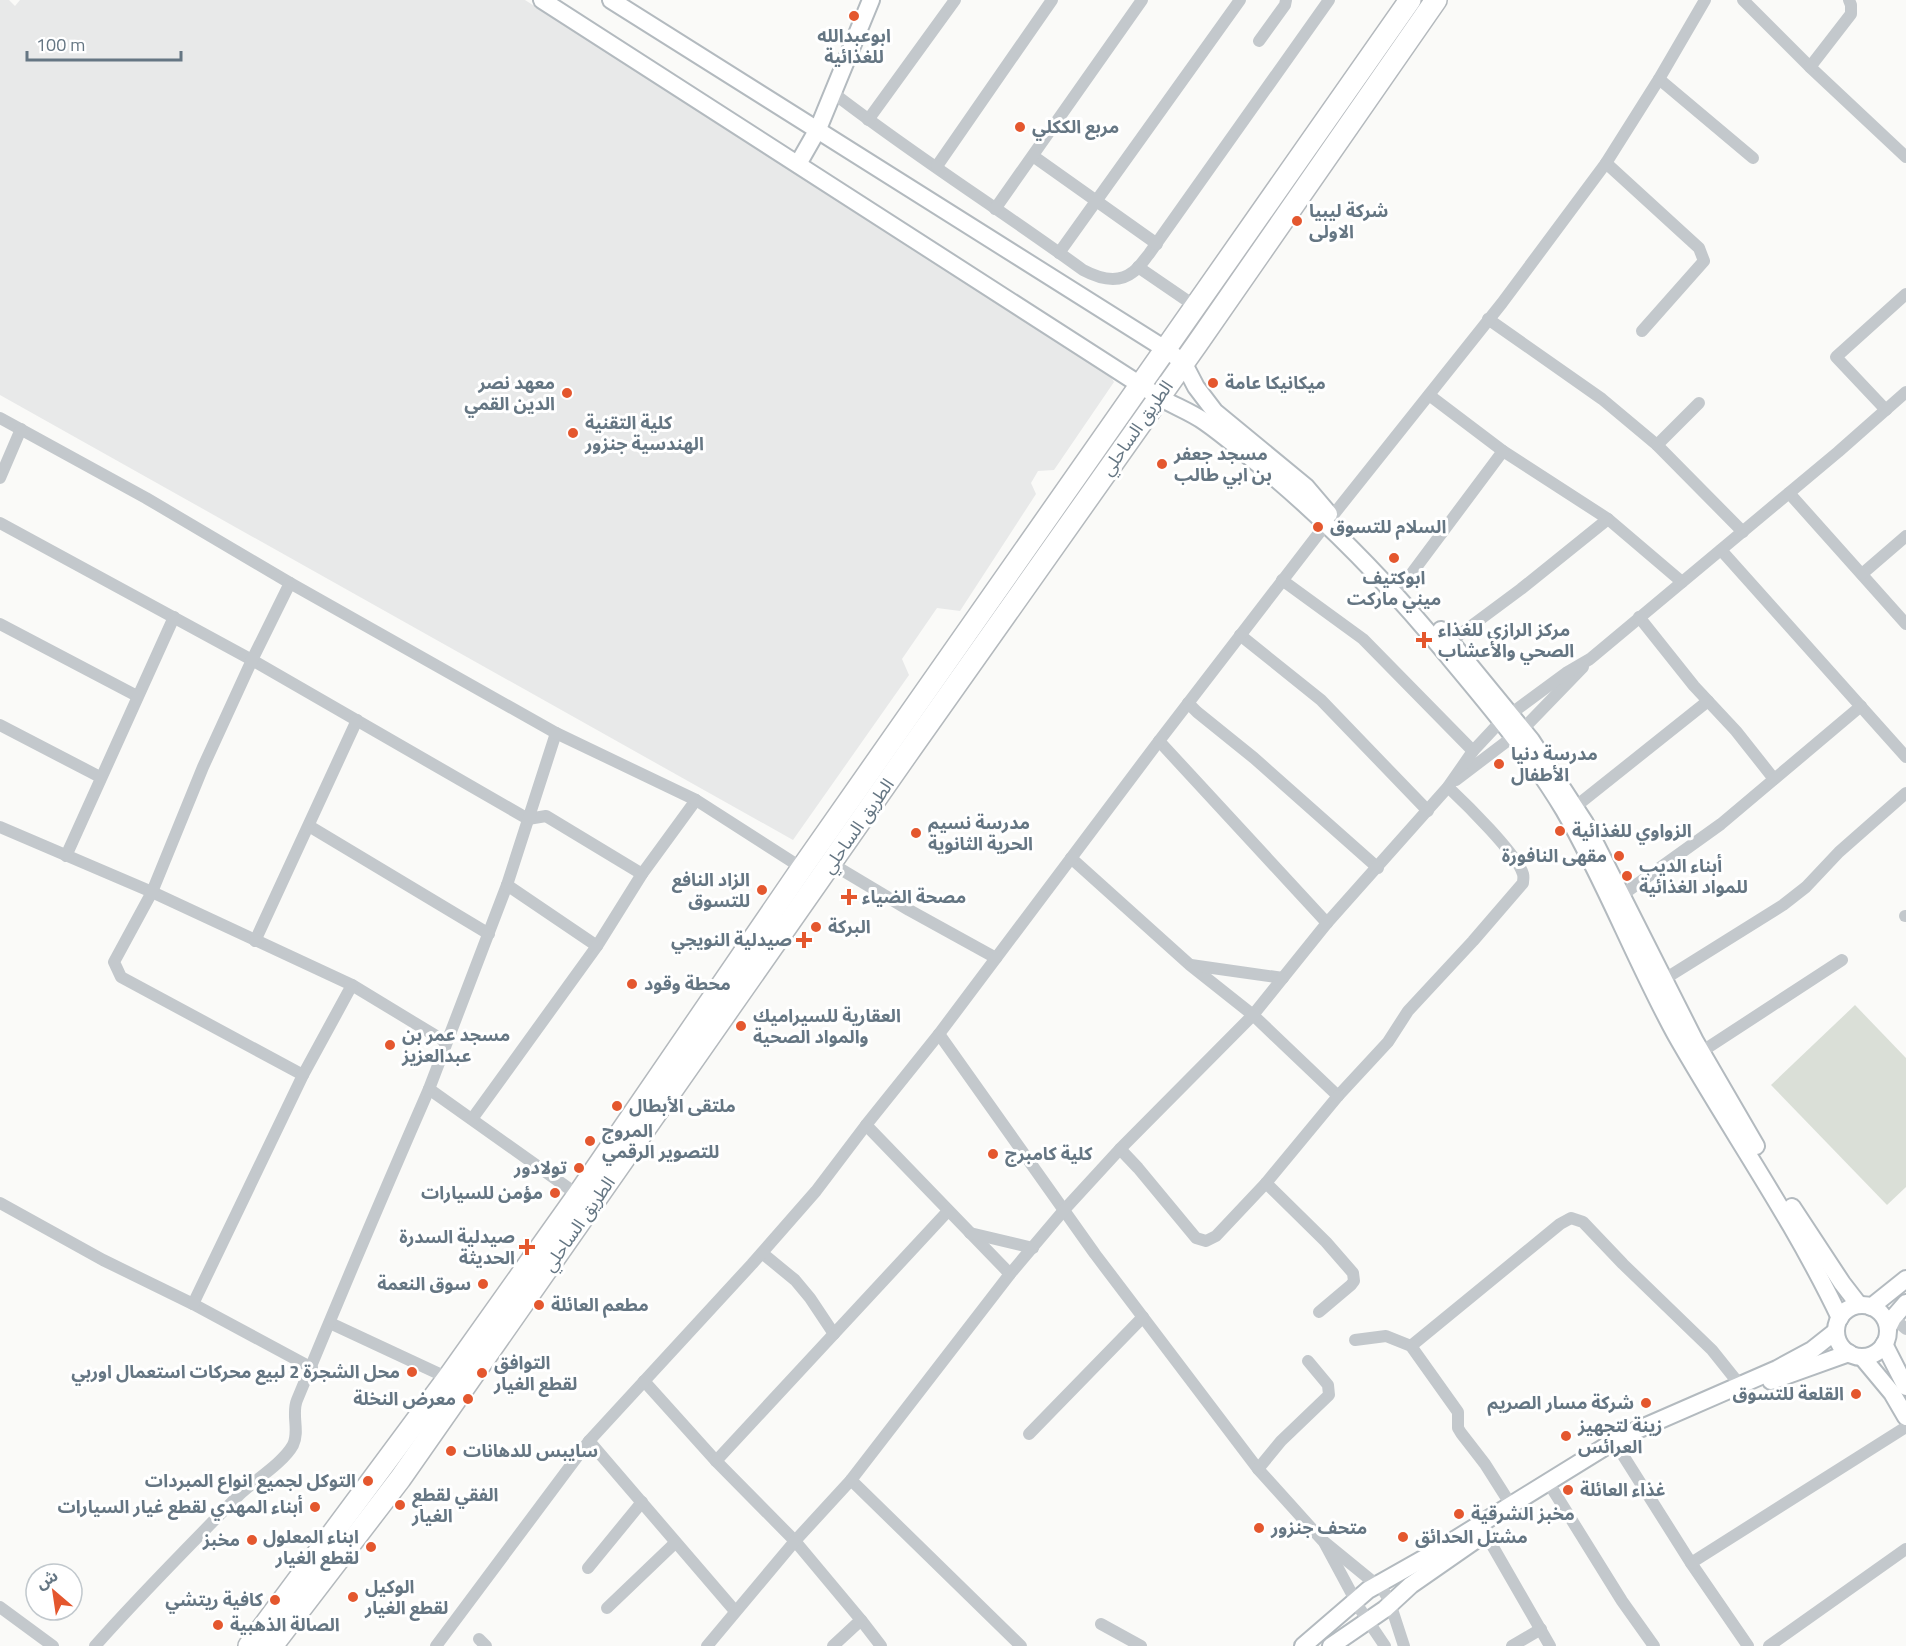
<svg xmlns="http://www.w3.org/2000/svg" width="1906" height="1646" viewBox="0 0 1906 1646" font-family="'Titillium Web','Noto Sans Arabic',sans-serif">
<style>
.built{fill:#e8e9e9}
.grass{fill:#dadfd7}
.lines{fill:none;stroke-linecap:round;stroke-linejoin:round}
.secondary-casing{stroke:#b3babf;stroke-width:20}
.highway-casing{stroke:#b4b9bd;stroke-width:24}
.street{stroke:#c3c8cc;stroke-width:12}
.secondary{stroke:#fff;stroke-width:16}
.highway{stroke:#fff;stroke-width:21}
.poi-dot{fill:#e4572e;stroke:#fff;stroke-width:2}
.labels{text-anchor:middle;stroke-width:6;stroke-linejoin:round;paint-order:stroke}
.poi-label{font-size:18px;font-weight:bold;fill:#657683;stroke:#fff;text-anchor:start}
.street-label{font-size:18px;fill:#657683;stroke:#fff}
</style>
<rect width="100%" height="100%" fill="#fafaf8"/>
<polygon class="built" points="0,0 9,0 15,6 20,0 525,0 1106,369 1114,382 1054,470 1038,471 1031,483 1036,494 960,611 937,608 902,659 909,675 793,840 0,395"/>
<polygon class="grass" points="1855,1005 1906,1058 1906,1187 1887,1205 1771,1085"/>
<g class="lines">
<defs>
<g id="secondary">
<path d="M542 0 1159 397C1174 406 1191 412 1205 422 1221 433 1236 446 1251 458 1324 517 1389 584 1448 656 1489 705 1531 755 1564 810 1606 883 1636 962 1676 1035 1730 1130 1793 1219 1840 1318"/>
<polyline points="611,0 1165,349 1183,362 1196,387 1215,412 1306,487 1329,514"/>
<polyline points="798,164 818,129 871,0"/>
<polyline points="1441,630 1531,740 1585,823 1695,1041 1756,1146"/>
<polyline points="1792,1207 1842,1283 1859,1305"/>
<circle cx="1862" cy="1331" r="26"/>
<polyline points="1871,1307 1906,1279"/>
<polyline points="1888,1328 1893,1318 1906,1303"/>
<polyline points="1884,1344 1906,1387"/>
<polyline points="1862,1357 1892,1393 1906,1417"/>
<polyline points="1771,1381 1849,1353"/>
<polyline points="1303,1646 1368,1590 1430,1555 1621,1437 1777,1369 1812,1350 1836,1331"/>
<polyline points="1331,1646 1385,1609 1411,1585 1480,1537"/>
</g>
<g id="highway">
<polyline points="249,1646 448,1378 578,1195 802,868 1410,0"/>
<polyline points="272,1646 400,1479 912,747 1197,344 1436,0"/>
</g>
</defs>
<use href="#secondary" class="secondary-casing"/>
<use href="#highway" class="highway-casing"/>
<g class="street">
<polyline points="1743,0 1810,67 1906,157"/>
<polyline points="1259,41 1285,5 1286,0"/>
<polyline points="1810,67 1851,14 1851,5 1849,0"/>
<polyline points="1659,79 1753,158"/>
<path d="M832 92C913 155 1001 210 1083 270 1098 278 1118 284 1133 272 1139 268 1144 260 1149 254L1329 0"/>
<polyline points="868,120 955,0"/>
<polyline points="1033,156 1157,244"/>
<polyline points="1606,163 1699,248 1704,261 1642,331"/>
<polyline points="937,166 1052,0"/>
<polyline points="995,209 1142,0"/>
<polyline points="1059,253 1240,0"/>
<polyline points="1138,267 1195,306"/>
<polyline points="1488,319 1602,399 1657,445 1743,532"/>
<polyline points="1429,395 1503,451 1608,519 1682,582"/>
<polyline points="1886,410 1836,357 1906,294"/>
<polyline points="0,418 146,498 290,583"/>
<polyline points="1657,445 1699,403"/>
<polyline points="0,478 21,429"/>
<polyline points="1789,493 1906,624"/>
<polyline points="0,523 252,660 528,819 546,816 642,874 696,800"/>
<polyline points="1721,550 1906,757"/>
<polyline points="1862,574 1906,536"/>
<polyline points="1282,580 1363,639 1473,751"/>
<polyline points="1403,585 1503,451"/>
<polyline points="1639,617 1694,686 1736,731 1774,779"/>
<polyline points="0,624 137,696"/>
<polyline points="1240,635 1321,700 1428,811"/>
<polyline points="1451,641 1521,589 1608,519"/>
<polyline points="1188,703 1197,712 1254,758 1378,868"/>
<polyline points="0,725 100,777"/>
<polyline points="556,733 507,885 429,1089 578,1195"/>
<polyline points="1159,741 1327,923"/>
<polyline points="1456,780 1523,729 1583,667"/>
<polyline points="1575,807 1708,701"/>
<polyline points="309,826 489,934"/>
<polyline points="0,827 152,892 352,985 446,1042"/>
<polyline points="66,856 174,617"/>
<path d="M1071 858 1190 965 1253 1015 1338 1096 1388 1042 1408 1011 1473 941 1523 883C1523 879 1524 878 1523 874 1517 854 1465 803 1448 787"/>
<polyline points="832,864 909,910 996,958"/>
<polyline points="507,885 597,946"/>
<polyline points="1622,895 1721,824 1861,706"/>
<polyline points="1905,916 1906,916"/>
<polyline points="255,941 357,720"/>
<polyline points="1191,965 1283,978"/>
<polyline points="1663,980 1783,905 1806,887 1839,852 1906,793"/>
<polyline points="939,1034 1095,1254 1258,1469 1323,1541 1383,1590 1389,1600 1404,1646"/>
<polyline points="1701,1052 1842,960"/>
<polyline points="303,1075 121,977 114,962 152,892 203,767 252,660 290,583 556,733 696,800 802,868"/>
<polyline points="472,1119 597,946 642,874"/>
<polyline points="866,1125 1010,1274"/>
<polyline points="1120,1149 1138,1168 1196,1238 1206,1241 1216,1236 1266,1183 1338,1096"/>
<polyline points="1266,1183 1326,1242 1353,1273 1354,1281 1351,1285 1319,1312"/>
<polyline points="0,1203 103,1260 193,1304 312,1368"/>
<polyline points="970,1233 1033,1248"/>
<polyline points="762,1253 795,1280 810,1298 834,1334"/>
<polyline points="193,1304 303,1075 352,985"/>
<polyline points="1893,1318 1906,1329"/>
<polyline points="330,1323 448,1378"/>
<polyline points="1355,1340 1386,1336 1411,1346 1458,1412 1458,1428 1461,1433 1485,1464 1511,1505"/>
<polyline points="1411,1346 1560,1224 1571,1218 1583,1222 1623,1264 1712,1350 1740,1385"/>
<polyline points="644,1381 716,1461 795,1541 861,1620 881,1646"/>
<polyline points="1029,1434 1143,1317"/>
<polyline points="589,1441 735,1611"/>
<polyline points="1619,1449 1691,1563 1748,1646"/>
<polyline points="716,1461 948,1211"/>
<polyline points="1258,1469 1281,1441 1329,1395 1328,1385 1308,1361"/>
<polyline points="851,1480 1021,1646"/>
<polyline points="1553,1490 1622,1601 1654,1646"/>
<polyline points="1485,1533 1550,1646"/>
<polyline points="1325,1544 1360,1609 1385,1646"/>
<polyline points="1691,1563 1906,1427"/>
<polyline points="588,1568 642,1502"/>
<polyline points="0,1607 53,1646"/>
<polyline points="607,1608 675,1543"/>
<polyline points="1101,1624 1141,1646"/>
<polyline points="479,1639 486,1646"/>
<path d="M95 1646C141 1594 191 1544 240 1494 255 1480 283 1463 293 1445 300 1431 291 1414 297 1400 340 1296 384 1192 429 1089"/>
<polyline points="436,1646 589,1441 752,1264 816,1191 866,1125 939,1034 1159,741 1326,524 1502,303 1606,163 1659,79 1705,0"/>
<polyline points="707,1646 795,1541 851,1480 1010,1274 1064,1210 1120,1149 1253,1015 1327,923 1448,787 1473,751 1501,721 1566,673 1590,659 1838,452 1906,392"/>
<polyline points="833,1646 861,1620"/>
<polyline points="1512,1646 1541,1629"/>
<polyline points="1769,1646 1906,1549"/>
</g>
<use href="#secondary" class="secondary"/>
<use href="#highway" class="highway"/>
</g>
<g class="poi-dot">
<circle cx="854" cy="16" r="6"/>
<circle cx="1020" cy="127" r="6"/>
<circle cx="1297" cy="221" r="6"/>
<circle cx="1213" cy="383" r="6"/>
<circle cx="567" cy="393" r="6"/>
<circle cx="573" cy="433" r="6"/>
<circle cx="1162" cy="464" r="6"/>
<circle cx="1318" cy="527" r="6"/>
<circle cx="1394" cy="558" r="6"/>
<path d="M1421 631h6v6h6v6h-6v6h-6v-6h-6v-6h6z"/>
<circle cx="1499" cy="764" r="6"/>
<circle cx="1560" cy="831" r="6"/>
<circle cx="916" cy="833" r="6"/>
<circle cx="1619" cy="856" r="6"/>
<circle cx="1627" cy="876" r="6"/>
<circle cx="762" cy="890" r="6"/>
<path d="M846 888h6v6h6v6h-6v6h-6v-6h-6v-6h6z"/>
<circle cx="816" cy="927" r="6"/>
<path d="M801 931h6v6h6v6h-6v6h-6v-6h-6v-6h6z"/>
<circle cx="632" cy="984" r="6"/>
<circle cx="741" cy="1026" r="6"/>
<circle cx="390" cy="1045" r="6"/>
<circle cx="617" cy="1106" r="6"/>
<circle cx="590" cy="1141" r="6"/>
<circle cx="993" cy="1154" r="6"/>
<circle cx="579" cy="1168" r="6"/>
<circle cx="555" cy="1193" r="6"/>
<path d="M524 1238h6v6h6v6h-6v6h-6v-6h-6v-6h6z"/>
<circle cx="483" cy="1284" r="6"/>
<circle cx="539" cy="1305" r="6"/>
<circle cx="412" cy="1372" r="6"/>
<circle cx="482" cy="1373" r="6"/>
<circle cx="1856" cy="1394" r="6"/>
<circle cx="468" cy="1399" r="6"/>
<circle cx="1646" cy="1403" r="6"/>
<circle cx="1566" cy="1436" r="6"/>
<circle cx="451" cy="1451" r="6"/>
<circle cx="368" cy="1481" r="6"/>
<circle cx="1568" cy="1490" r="6"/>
<circle cx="400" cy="1505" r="6"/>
<circle cx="315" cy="1507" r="6"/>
<circle cx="1459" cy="1514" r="6"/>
<circle cx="1259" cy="1528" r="6"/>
<circle cx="1403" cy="1537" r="6"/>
<circle cx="252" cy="1540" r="6"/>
<circle cx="371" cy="1547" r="6"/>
<circle cx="353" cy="1597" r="6"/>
<circle cx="275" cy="1600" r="6"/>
<circle cx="218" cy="1625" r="6"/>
</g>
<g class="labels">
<g class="poi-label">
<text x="854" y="42" text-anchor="middle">ابوعبدالله<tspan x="854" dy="21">للغذائية</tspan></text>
<text x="1032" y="133">مربع الككلي</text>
<text x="1309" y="217">شركة ليبيا<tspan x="1309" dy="21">الاولى</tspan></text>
<text x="555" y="389" text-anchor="end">معهد نصر<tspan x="555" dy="21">الدين القمي</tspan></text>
<text x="1225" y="389">ميكانيكا عامة</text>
<text x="585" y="429">كلية التقنية<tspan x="585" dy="21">الهندسية جنزور</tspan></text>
<text x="1174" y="460">مسجد جعفر<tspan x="1174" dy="21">بن ابي طالب</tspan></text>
<text x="1330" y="533">السلام للتسوق</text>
<text x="1394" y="584" text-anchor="middle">ابوكتيف<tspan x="1394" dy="21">ميني ماركت</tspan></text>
<text x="1438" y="636">مركز الرازي للغذاء<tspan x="1438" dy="21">الصحي والأعشاب</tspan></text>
<text x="1511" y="760">مدرسة دنيا<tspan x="1511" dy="21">الأطفال</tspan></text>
<text x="928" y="829">مدرسة نسيم<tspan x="928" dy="21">الحرية الثانوية</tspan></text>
<text x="1572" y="837">الزواوي للغذائية</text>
<text x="1607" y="862" text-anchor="end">مقهى النافورة</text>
<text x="1639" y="872">أبناء الديب<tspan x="1639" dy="21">للمواد الغذائية</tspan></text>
<text x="750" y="886" text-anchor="end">الزاد النافع<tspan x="750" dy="21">للتسوق</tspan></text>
<text x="862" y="903">مصحة الضياء</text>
<text x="828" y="933">البركة</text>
<text x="792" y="946" text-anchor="end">صيدلية النويجي</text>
<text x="644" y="990">محطة وقود</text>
<text x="753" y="1022">العقارية للسيراميك<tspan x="753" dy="21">والمواد الصحية</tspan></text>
<text x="402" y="1041">مسجد عمر بن<tspan x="402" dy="21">عبدالعزيز</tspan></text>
<text x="629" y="1112">ملتقى الأبطال</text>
<text x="602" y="1137">المروج<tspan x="602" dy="21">للتصوير الرقمي</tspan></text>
<text x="1005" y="1160">كلية كامبرج</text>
<text x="567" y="1174" text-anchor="end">تولادور</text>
<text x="543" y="1199" text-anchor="end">مؤمن للسيارات</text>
<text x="515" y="1243" text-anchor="end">صيدلية السدرة<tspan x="515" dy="21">الحديثة</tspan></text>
<text x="471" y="1290" text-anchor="end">سوق النعمة</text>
<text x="551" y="1311">مطعم العائلة</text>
<text x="494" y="1369">التوافق<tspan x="494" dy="21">لقطع الغيار</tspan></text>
<text x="400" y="1378" text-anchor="end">محل الشجرة 2 لبيع محركات استعمال اوربي</text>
<text x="1844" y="1400" text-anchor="end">القلعة للتسوق</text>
<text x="456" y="1405" text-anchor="end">معرض النخلة</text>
<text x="1634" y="1409" text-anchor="end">شركة مسار الصريم</text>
<text x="1578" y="1432">زينة لتجهيز<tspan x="1578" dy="21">العرائس</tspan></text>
<text x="463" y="1457">سايبس للدهانات</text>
<text x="356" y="1487" text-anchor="end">التوكل لجميع انواع المبردات</text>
<text x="1580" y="1496">غذاء العائلة</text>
<text x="412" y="1501">الفقي لقطع<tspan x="412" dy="21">الغيار</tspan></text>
<text x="303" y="1513" text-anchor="end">أبناء المهدي لقطع غيار السيارات</text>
<text x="1471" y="1520">مخبز الشرقية</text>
<text x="1271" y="1534">متحف جنزور</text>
<text x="359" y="1543" text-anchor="end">ابناء المعلول<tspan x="359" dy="21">لقطع الغيار</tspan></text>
<text x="1415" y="1543">مشتل الحدائق</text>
<text x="240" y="1546" text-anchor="end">مخبز</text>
<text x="365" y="1593">الوكيل<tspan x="365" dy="21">لقطع الغيار</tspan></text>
<text x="263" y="1606" text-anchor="end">كافية ريتشي</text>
<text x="230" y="1631">الصالة الذهبية</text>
</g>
<g class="street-label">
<text transform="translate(1137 428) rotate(-55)" y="6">الطريق الساحلي</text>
<text transform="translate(858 826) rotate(-55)" y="6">الطريق الساحلي</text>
<text transform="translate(579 1224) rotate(-55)" y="6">الطريق الساحلي</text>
</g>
</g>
<g transform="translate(54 1592) rotate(331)"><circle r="28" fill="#ffffff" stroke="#c1c8cd" stroke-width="1.5"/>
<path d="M0-4.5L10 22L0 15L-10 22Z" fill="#e4572e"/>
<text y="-9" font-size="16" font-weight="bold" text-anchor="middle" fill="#657683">ش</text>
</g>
<path d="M27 51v9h154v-9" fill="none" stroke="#657683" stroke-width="3"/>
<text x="36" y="51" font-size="18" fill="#657683" stroke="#ffffff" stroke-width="4.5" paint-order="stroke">100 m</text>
</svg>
